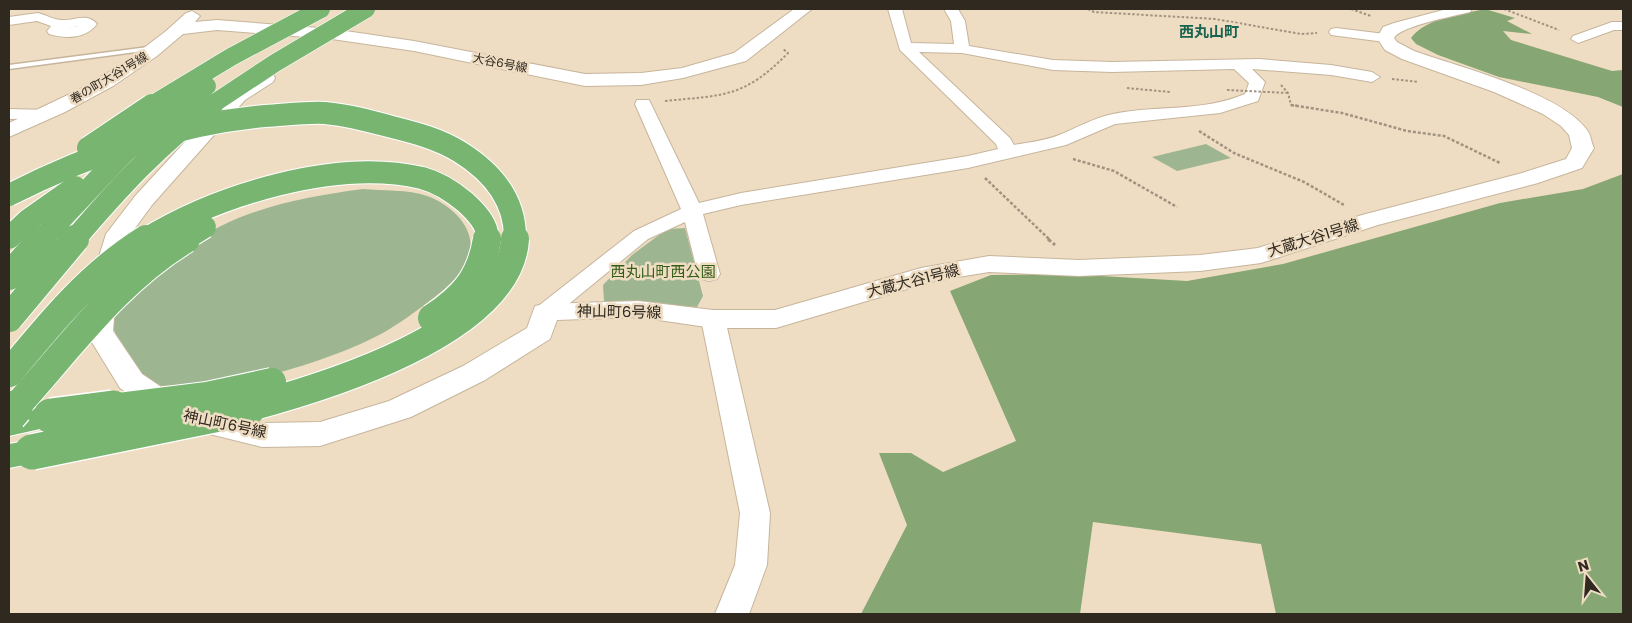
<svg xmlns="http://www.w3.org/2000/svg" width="1632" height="623" viewBox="0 0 1632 623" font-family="Poppins,'Noto Sans JP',sans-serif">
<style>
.green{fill:#9db691}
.forest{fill:#86a674}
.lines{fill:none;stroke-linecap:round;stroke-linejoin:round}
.service-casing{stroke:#c6b59c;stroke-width:3}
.minor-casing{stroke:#c6b59c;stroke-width:2}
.tertiary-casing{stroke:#c6b59c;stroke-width:2}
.motorway-casing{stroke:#fff;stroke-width:2}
.path-far2{stroke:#a09380;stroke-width:2;stroke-dasharray:2.5 2;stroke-linecap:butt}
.path-far1{stroke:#a09380;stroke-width:2.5;stroke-dasharray:3 2;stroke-linecap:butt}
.path{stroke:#a09380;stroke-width:3;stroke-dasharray:4 2.5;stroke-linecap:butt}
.service{fill:#fff;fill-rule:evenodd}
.minor{fill:#fff;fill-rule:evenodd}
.tertiary{fill:#fff;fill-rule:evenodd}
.motorway{fill:#77b571;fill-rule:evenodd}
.motorway-bridge-far3-casing{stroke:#fff;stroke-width:19;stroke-linecap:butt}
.motorway-bridge-far2-casing{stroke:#fff;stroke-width:24;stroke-linecap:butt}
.motorway-bridge-far1-casing{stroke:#fff;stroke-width:30;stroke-linecap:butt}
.motorway-bridge-casing{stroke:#fff;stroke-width:38;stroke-linecap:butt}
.path-bridge{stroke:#a09380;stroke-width:2;stroke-dasharray:2.5 2;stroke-linecap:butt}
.motorway-bridge-far3{stroke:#77b571;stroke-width:18}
.motorway-bridge-far2{stroke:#77b571;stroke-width:22}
.motorway-bridge-far1{stroke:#77b571;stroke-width:28}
.motorway-bridge{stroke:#77b571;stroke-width:35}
.labels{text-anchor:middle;stroke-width:5;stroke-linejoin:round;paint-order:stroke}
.far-street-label{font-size:12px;fill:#302920;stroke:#efddc3}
.far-quarter-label{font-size:15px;font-weight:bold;fill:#186450;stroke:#efddc3}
.street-label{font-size:15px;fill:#302920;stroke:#efddc3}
.park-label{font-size:15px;fill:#345d16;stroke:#efddc3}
</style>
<rect width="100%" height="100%" fill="#efddc3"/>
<g class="green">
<polygon points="1206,144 1231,158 1177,171 1152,157"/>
<path d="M363 189C383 191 408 189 427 196 455 206 482 234 466 265 456 285 401 323 381 334 341 355 285 373 241 381 214 386 185 385 158 386L132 366 108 318C134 294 159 268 187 247 237 209 303 197 363 189Z"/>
<polygon points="685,228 703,296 697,307 604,301 603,285 632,255 667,229"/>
</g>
<g class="forest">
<path d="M1485 9 1515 18 1507 21 1532 34 1503 31 1511 40 1612 71 1623 70V107L1598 97 1499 77 1438 55 1416 44 1411 38C1427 17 1461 15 1485 9Z"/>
<polygon points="1623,174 1623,614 1276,614 1261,544 1093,522 1080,614 861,614 907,525 879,453 911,453 943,472 1016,441 950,291 991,275 1066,274 1187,281 1283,264 1500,203 1583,189"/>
</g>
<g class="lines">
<defs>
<polygon id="service" points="156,46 158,47 158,49 9,69 9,65"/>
<g id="minor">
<path d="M888 9H902L911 43 954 44 951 21 944 9H958L965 21 969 46 1053 60 1112 62 1259 59 1331 65 1372 72 1380 77 1372 82 1331 75 1252 69 1265 82 1258 101 1220 113 1115 124 1066 145 968 168 741 205 703 214 720 274 717 279 709 281 701 279 698 274 685 222 648 239 553 317 545 319 537 317 533 312 537 307 634 231 681 209 635 104 637 100H649L651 104 699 203 741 193 968 156 998 149 996 144 900 50ZM919 52 962 53 1053 70 1112 72 1234 69 1249 83 1245 94C1203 112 1157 105 1113 114 1093 118 1077 128 1059 135 1045 141 1029 142 1014 145L1010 138Z"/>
<path d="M38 13C46 15 54 20 62 20 74 21 87 12 97 24 86 39 65 39 49 34L47 31 51 26 37 21 9 25V17ZM78 26 64 29 79 26Z"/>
<polygon points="1612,22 1623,22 1623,30 1614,30 1578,43 1571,39 1573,36"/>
<polygon points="1336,28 1385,34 1392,38 1385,42 1331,35 1329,32 1331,29"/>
<polygon points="9,109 51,110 54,114 51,118 9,119"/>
<polygon points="713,312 721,314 725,319 770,513 767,565 749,614 715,614 735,565 740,513 701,319 705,314"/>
</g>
<g id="tertiary">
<polygon points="794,9 812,9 746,61 683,78 641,85 585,86 414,51 332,39 217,30 183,34 157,56 113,86 65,112 9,137 9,123 76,91 123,64 166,31 186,13 192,11 200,16 195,22 217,20 332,29 414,41 585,74 641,73 682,68 734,53"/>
<path d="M1447 9H1472L1470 12C1455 16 1400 26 1394 38L1397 42 1414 51C1459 67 1559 92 1587 130 1591 135 1591 142 1594 148L1582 168 1538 183 1378 225 1261 263 1200 271 1079 276 989 272 934 281 776 328H713L638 317 557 320 550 339 485 380 411 417 320 446 262 447 181 427 170 424 120 388 85 331 91 282 106 234 136 195 231 92 259 74H273L275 78 273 82 245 100 152 205 130 235 117 282 113 331 142 374 191 407 262 423 320 422 389 401 463 366 527 328 535 306 545 304 638 301 713 310H775L921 268 989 256 1079 260 1200 255 1258 248 1362 215 1522 173 1566 159 1572 148 1569 135 1561 126 1543 114 1494 92 1402 59 1385 50 1377 38 1383 27 1394 23Z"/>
</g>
<g id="motorway">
<polygon points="51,405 62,408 67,416 62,424 9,436 9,414"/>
<polygon points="32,440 44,443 48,452 44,461 9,468 9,444"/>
</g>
</defs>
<use href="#service" class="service-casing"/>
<use href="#minor" class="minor-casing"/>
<use href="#tertiary" class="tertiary-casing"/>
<use href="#motorway" class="motorway-casing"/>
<g class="path-far2">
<polyline points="1088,9 1094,12 1215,19 1301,34 1317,33"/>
<polyline points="1351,9 1371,16"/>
<polyline points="1504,9 1559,30"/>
<polyline points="1392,79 1418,82"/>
<polyline points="1281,85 1288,93 1291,105 1299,106"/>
<polyline points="1127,88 1170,92"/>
<path d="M665 101C724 95 744 98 788 53L783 49"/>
</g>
<g class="path-far1">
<polyline points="1291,105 1342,113 1407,131 1444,136 1500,163"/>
<polyline points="1199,131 1234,153 1304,182 1344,205"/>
<polyline points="1073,159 1114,171 1177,207"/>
<polyline points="985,178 1050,240"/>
</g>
<polyline class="path" points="1048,239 1055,245"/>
<use href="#service" class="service"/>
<use href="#minor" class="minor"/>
<use href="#tertiary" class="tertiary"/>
<use href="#motorway" class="motorway"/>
<defs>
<g id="motorway-bridge-far3">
<polyline points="150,106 231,57 321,9"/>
<polyline points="178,106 207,86"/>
<polyline points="210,106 275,63 366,9"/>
</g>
<g id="motorway-bridge-far2">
<polyline points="88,148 152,105"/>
<path d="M9 195C90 154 174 124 265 116 285 115 305 112 325 113 348 115 370 121 392 127 416 133 439 139 460 152 492 172 516 200 515 240"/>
<polyline points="9,238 28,220 75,187"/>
<polyline points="41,240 125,151 180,105"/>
<path d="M74 240C116 191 159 143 212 105"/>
<path d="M144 240C217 195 336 158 422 178 437 182 453 192 465 202 474 210 490 226 487 240"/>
<polyline points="184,240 205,227"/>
</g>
<g id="motorway-bridge-far1">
<polyline points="9,276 42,239"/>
<polyline points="9,318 75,239"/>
<path d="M432 318C464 297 481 277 487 239"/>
<path d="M9 373C51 322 90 274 146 239"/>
<path d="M14 409C68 350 116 281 186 239"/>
<polyline points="103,409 207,396 272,382"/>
<path d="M243 409C319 389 510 333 515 239"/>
</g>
<g id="motorway-bridge">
<polyline points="9,415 15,408"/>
<polyline points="51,416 113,408"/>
<polyline points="32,452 248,408"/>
</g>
</defs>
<use href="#motorway-bridge-far3" class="motorway-bridge-far3-casing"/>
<use href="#motorway-bridge-far2" class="motorway-bridge-far2-casing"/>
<use href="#motorway-bridge-far1" class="motorway-bridge-far1-casing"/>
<use href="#motorway-bridge" class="motorway-bridge-casing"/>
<polyline class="path-bridge" points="1227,90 1288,93"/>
<use href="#motorway-bridge-far3" class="motorway-bridge-far3"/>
<use href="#motorway-bridge-far2" class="motorway-bridge-far2"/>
<use href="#motorway-bridge-far1" class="motorway-bridge-far1"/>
<use href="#motorway-bridge" class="motorway-bridge"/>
</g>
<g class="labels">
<g class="far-street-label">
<text transform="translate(500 63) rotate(11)" y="4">大谷6号線</text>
<text transform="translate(109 78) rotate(-31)" y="4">春の町大谷1号線</text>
</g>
<g class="far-quarter-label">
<text x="1209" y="37">西丸山町</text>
</g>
<g class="street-label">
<text transform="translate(1313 238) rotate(-17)" y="5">大蔵大谷1号線</text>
<text transform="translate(913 281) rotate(-14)" y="5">大蔵大谷1号線</text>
<text transform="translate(619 312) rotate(1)" y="5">神山町6号線</text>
<text transform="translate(225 424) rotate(12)" y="5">神山町6号線</text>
</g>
<g class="park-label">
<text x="663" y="277">西丸山町西公園</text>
</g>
</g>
<rect width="1632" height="623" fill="none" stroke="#302920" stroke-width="20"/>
<g transform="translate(1587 578) rotate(343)" stroke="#efddc3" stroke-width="4" paint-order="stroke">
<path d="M0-4L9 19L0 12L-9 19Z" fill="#302920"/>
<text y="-8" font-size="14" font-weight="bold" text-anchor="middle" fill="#302920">N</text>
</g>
</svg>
